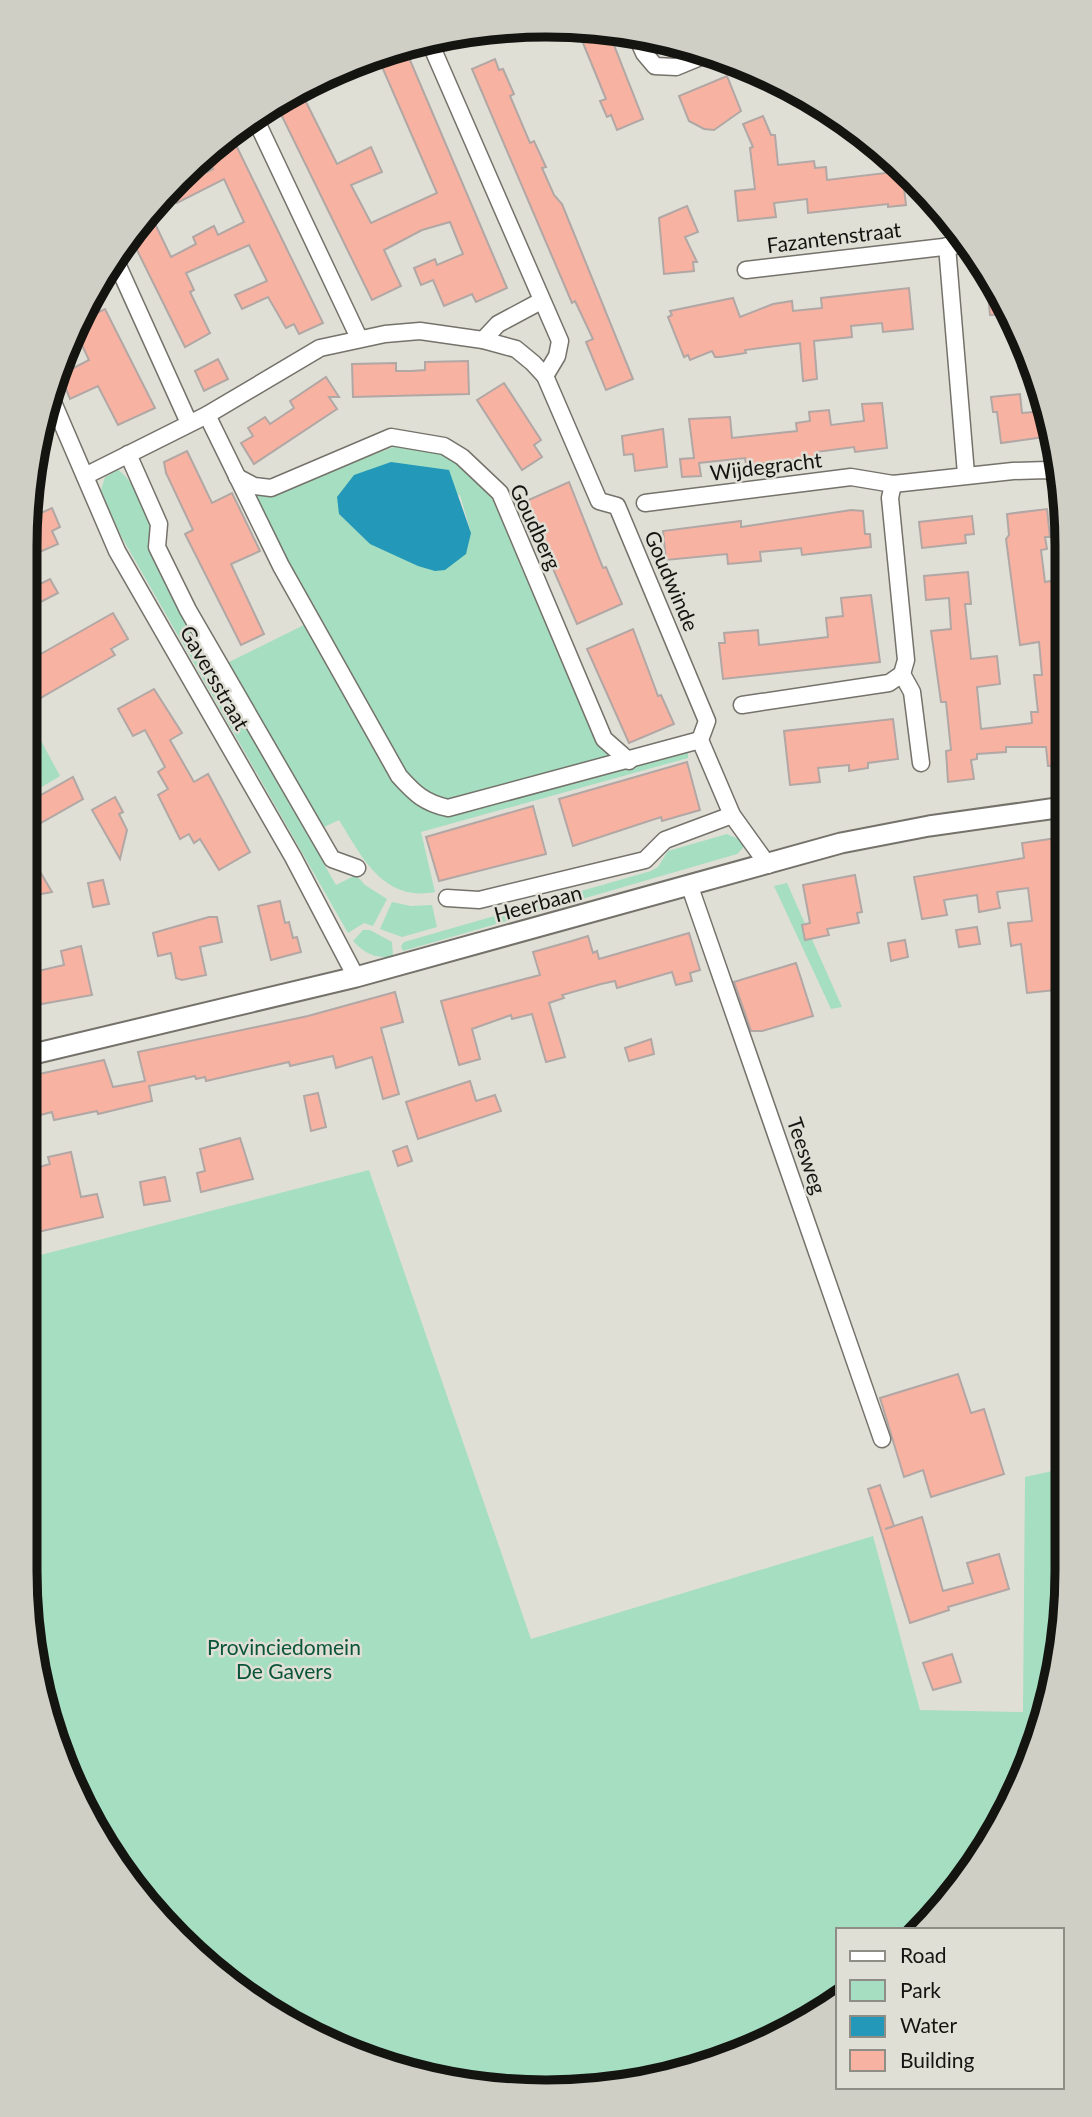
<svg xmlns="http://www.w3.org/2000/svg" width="1092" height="2117" viewBox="0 0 1092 2117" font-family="Lato,sans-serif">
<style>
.green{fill:#a5dec1;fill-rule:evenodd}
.water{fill:#2498b8}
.building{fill:#f8b2a2;stroke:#b1a7a4;stroke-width:2}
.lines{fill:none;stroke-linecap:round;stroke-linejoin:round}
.minor-casing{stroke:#74726a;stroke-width:19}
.tertiary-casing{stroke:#74726a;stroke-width:23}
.minor{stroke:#fff;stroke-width:16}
.tertiary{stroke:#fff;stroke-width:19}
.labels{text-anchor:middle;stroke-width:5;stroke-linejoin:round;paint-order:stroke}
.street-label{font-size:21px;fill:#141411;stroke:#e0dfd6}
.park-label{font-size:21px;fill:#0a553a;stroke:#e0dfd6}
.rim{fill:none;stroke:#141411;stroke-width:9}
</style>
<rect width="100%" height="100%" fill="#e0dfd6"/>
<g class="green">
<path d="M402 444 450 455 483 486 493 500 593 736 612 758 441 800 422 793 406 775 301 591 251 491 323 473ZM460 495 471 533 370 544 339 514Z"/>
<path d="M118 470C130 477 152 513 153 527 154 537 150 545 152 556L195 638 336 885 356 875 365 885 387 899 373 926 364 923 348 933 120 534 101 490 105 477Z"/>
<path d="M306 624 394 779C410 802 423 810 450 814L688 752V758L421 832 435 892C383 902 362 857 339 820L322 828 229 662Z"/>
<polygon points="25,711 60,776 25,797"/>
<polygon points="727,834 743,841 743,848 737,854 403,951 401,946 404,942 651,871 658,867 668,851"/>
<polygon points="787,883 842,1007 831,1009 774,886"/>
<polygon points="392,902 411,906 432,905 437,927 402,937 380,929"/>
<path d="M363 930H370L392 942 393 957C375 958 365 954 353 941Z"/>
<polygon points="369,1170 531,1639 873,1536 920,1710 1023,1712 1025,1477 1066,1468 1066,1605 1050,1706 1014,1802 922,1930 838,1930 838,1995 776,2039 614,2088 512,2091 411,2075 257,2005 133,1889 52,1739 25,1571 25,1259"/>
</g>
<polygon class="water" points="391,462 449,470 471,533 466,554 445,570 435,571 418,566 370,544 339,514 337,497 354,475"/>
<g class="building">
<polygon points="576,26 608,30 643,119 617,130 611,115 607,117 600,101 606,99"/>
<polygon points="404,46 507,288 476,302 472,294 444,306 433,280 421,285 414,268 435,259 437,265 463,254 450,222 422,230 384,250 401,286 372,300 275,102 299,88 337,164 371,147 382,172 351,185 371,223 437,193 376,53"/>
<polygon points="495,59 499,70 503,69 514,94 510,96 530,143 534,141 546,167 542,168 554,195 562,204 633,379 606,390 586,342 593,339 575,301 572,303 472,69"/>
<polygon points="727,76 741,111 714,130 704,129 689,121 679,96"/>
<polygon points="763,116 771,135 775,135 778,165 814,161 815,168 826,167 827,180 902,171 906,205 888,207 888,204 808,213 807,199 774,203 776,217 738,221 735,191 755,189 750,148 753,147 743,124"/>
<polygon points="235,143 323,323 299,334 294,324 286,328 268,297 242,309 235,295 267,281 249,245 186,273 194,290 190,292 210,333 185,347 129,234 149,211 171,257 196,244 193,237 214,226 218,235 244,222 224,179 177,203 171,190 213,169 207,157"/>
<polygon points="687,206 698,232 685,237 697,262 693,262 694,271 664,274 659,218"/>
<polygon points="986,274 999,296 1009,314 990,315"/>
<polygon points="909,288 913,329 883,332 882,323 851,326 852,337 814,341 817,379 803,381 800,343 745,350 746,353 720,357 715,357 712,351 690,360 688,355 684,357 668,317 672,315 670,311 733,298 740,317 773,304 792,301 793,311 822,308 821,298"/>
<polygon points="96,306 99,312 105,309 155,408 118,425 98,386 70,399 60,375 89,360 74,328 79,315"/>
<polygon points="218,359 228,379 204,391 195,371"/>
<polygon points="468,361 469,394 353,397 352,364 396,363 396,371 411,371 425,370 425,362"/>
<polygon points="326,377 339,397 329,397 337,409 254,464 241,443 253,436 248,428 265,417 270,424 294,408 290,401"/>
<polygon points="504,383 541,440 534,445 542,457 522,470 477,400"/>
<polygon points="1020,394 1022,413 1045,411 1052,436 1001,443 997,412 993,412 991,397"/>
<polygon points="882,403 887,448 855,452 854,447 816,452 817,458 746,465 745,458 699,463 701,476 682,477 680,459 694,458 689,419 730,417 732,438 797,431 796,423 810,421 809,412 829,410 831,425 864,421 862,404"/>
<polygon points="663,429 667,467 635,471 633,454 624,455 622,436"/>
<polygon points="187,451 212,503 232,493 260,551 231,564 264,634 241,645 185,534 193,530 166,473 164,462"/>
<polygon points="569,482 603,568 606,567 622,604 577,624 524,502"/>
<polygon points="30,486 41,513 52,508 60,527 52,531 58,544 26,558 26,512"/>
<polygon points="1047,509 1050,537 1045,537 1047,549 1041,550 1045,582 1056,580 1060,635 1063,635 1064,765 1048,766 1046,747 1006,747 1006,752 977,754 977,759 971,760 974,779 948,782 946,751 951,750 946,702 941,702 931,631 951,629 949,598 926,600 924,576 968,572 971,604 965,604 971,659 997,656 1000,684 977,687 981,729 1032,723 1031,712 1038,712 1034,675 1042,675 1039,642 1020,645 1006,539 1009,535 1007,514"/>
<polygon points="851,510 863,511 865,534 870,534 871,547 802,555 801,548 760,552 761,561 728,564 727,554 666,560 663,531 741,521 741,527"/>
<polygon points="972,516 974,534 965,535 966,543 922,548 919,522"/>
<polygon points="50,579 58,593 25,610 26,591"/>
<polygon points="871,595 880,662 723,679 719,643 725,643 724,633 758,630 759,645 828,637 826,618 843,616 841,598"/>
<polygon points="113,613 128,639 111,649 115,655 25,707 25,663"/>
<polygon points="633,629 658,696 661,695 674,724 629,743 587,649"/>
<polygon points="154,689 182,733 170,740 194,782 208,774 250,852 219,870 200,839 194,843 189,834 180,839 158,795 168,789 158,772 165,767 145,730 133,736 118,709"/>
<polygon points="893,719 898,759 868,763 868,768 849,771 849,765 818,768 820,782 790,785 784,731"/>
<polygon points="687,762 700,810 662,821 661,817 573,846 559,799"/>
<polygon points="73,777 83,799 25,832 25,804"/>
<polygon points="115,797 123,812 119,814 127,830 120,859 92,810"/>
<polygon points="533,806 546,854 439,881 426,837"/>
<polygon points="1064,837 1065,989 1027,993 1021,944 1011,946 1008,923 1032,921 1028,888 997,892 1000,908 979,912 977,895 944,900 947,915 922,919 914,877 1024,858 1022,843"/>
<polygon points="25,846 52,892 25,897"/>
<polygon points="855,875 862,912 857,913 859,923 827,929 829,935 805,940 802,925 810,923 803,885"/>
<polygon points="103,880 109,904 93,907 88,883"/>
<polygon points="280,901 285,923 289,922 293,938 297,937 301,952 271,960 258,906"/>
<polygon points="209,917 217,917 222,942 200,947 206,975 182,980 176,978 171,953 158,956 153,933"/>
<polygon points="977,927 980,944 959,947 956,930"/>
<polygon points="689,933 700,970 690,973 692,981 676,985 672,972 617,988 615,981 601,984 562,995 564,998 549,1003 565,1057 546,1062 532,1014 512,1019 511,1015 472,1029 480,1059 459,1065 441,1001 540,975 533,952 572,941 588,936 593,953 597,951 599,959"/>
<polygon points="905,940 908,957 891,961 888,943"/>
<polygon points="81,946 92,995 25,1007 25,974 64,965 61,951"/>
<polygon points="796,963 813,1016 762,1031 751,1031 734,982"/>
<polygon points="395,992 403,1022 381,1028 399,1094 383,1099 372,1057 336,1068 333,1056 290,1066 289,1062 206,1081 205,1077 196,1079 195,1076 149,1086 152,1101 98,1114 97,1111 54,1120 52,1112 25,1119 25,1077 104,1060 113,1087 145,1081 138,1052 308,1016"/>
<polygon points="651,1039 654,1054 629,1061 625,1048"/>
<polygon points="470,1081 476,1101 495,1095 501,1111 418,1139 406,1102"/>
<polygon points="318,1093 326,1127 311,1131 304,1096"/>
<polygon points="240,1138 253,1179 201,1192 197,1173 205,1171 200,1149"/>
<polygon points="407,1146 412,1161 398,1166 393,1151"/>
<polygon points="71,1152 81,1197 97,1194 103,1217 25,1235 25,1171 50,1164 48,1157"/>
<polygon points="165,1177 170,1201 144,1205 140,1182"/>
<polygon points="958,1374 971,1413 984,1409 1004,1474 931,1497 923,1470 904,1477 880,1398"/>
<polygon points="880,1485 894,1526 885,1529 922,1517 943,1591 973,1583 967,1563 999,1554 1009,1589 948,1607 949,1610 910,1623 868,1489"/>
<polygon points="952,1654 961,1682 933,1690 923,1663"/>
</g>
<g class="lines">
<defs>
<g id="minor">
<polyline points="459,33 431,45 560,341 557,356 545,376"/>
<polyline points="636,35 644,53 655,66 676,67 710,53"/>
<polyline points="254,116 359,338"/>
<polyline points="947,246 966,474"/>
<polyline points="114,257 189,423"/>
<polyline points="746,270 969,244"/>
<polyline points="483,340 498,324 541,301"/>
<polyline points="49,393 117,551 293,857 356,977"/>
<path d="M207 415 281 566 399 776C415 794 425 803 448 808L700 740"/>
<polyline points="128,454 159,524 157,547 188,610 332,859 357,868"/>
<polyline points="85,476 207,415 320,348 385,334 420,331 483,340 516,349 533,363 545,376 599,501 617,506 707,721 700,740 732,815 768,865"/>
<polyline points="237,477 254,486 271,488 391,437 444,446 462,457 500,493 604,739 629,761"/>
<polyline points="645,503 851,477 893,484 1013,471 1047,470 1059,476 1063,485"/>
<polyline points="902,674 912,692 921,763"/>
<polyline points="742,705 889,683 902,674 906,660 890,498 893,484"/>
<polyline points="690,887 882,1439"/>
<polyline points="447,898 479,900 645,860 665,840 732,815"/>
</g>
<polyline id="tertiary" points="25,1056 356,977 841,843 929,826 1064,807"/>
</defs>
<use href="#minor" class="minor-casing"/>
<use href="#tertiary" class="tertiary-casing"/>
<use href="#minor" class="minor"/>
<use href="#tertiary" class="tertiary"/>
</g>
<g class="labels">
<g class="street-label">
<text transform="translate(834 238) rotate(-7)" y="7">Fazantenstraat</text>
<text transform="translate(766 467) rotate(-7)" y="7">Wijdegracht</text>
<text transform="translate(535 527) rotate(65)" y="7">Goudberg</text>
<text transform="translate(671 581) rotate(67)" y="7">Goudwinde</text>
<text transform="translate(214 678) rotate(60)" y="7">Gaversstraat</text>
<text transform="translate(538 904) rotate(-15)" y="7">Heerbaan</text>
<text transform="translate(806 1156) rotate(71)" y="7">Teesweg</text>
</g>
<g class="park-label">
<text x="284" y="1655">Provinciedomein<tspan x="284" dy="24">De Gavers</tspan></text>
</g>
</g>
<path d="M0 0H1092V2117H0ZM546 37H546A509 509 0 0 1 1055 546V1571A509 509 0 0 1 546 2080H546A509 509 0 0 1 37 1571V546A509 509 0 0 1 546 37Z" fill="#d0cfc6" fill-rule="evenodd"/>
<path class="rim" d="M546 37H546A509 509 0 0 1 1055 546V1571A509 509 0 0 1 546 2080H546A509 509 0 0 1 37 1571V546A509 509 0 0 1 546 37Z"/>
<rect x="836" y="1928" width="228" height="161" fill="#e0dfd6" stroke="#8e8e87" stroke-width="2"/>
<rect x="850" y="1951" width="35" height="10" fill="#ffffff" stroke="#8e8e87" stroke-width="2"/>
<text x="900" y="1963" font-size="21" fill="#141411">Road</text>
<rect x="850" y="1980" width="35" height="21" fill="#a5dec1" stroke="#8e8e87" stroke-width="2"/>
<text x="900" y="1998" font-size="21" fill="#141411">Park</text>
<rect x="850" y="2016" width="35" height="21" fill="#2498b8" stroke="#8e8e87" stroke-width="2"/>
<text x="900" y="2033" font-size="21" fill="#141411">Water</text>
<rect x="850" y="2050" width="35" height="21" fill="#f8b2a2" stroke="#8e8e87" stroke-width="2"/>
<text x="900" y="2068" font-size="21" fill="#141411">Building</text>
</svg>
